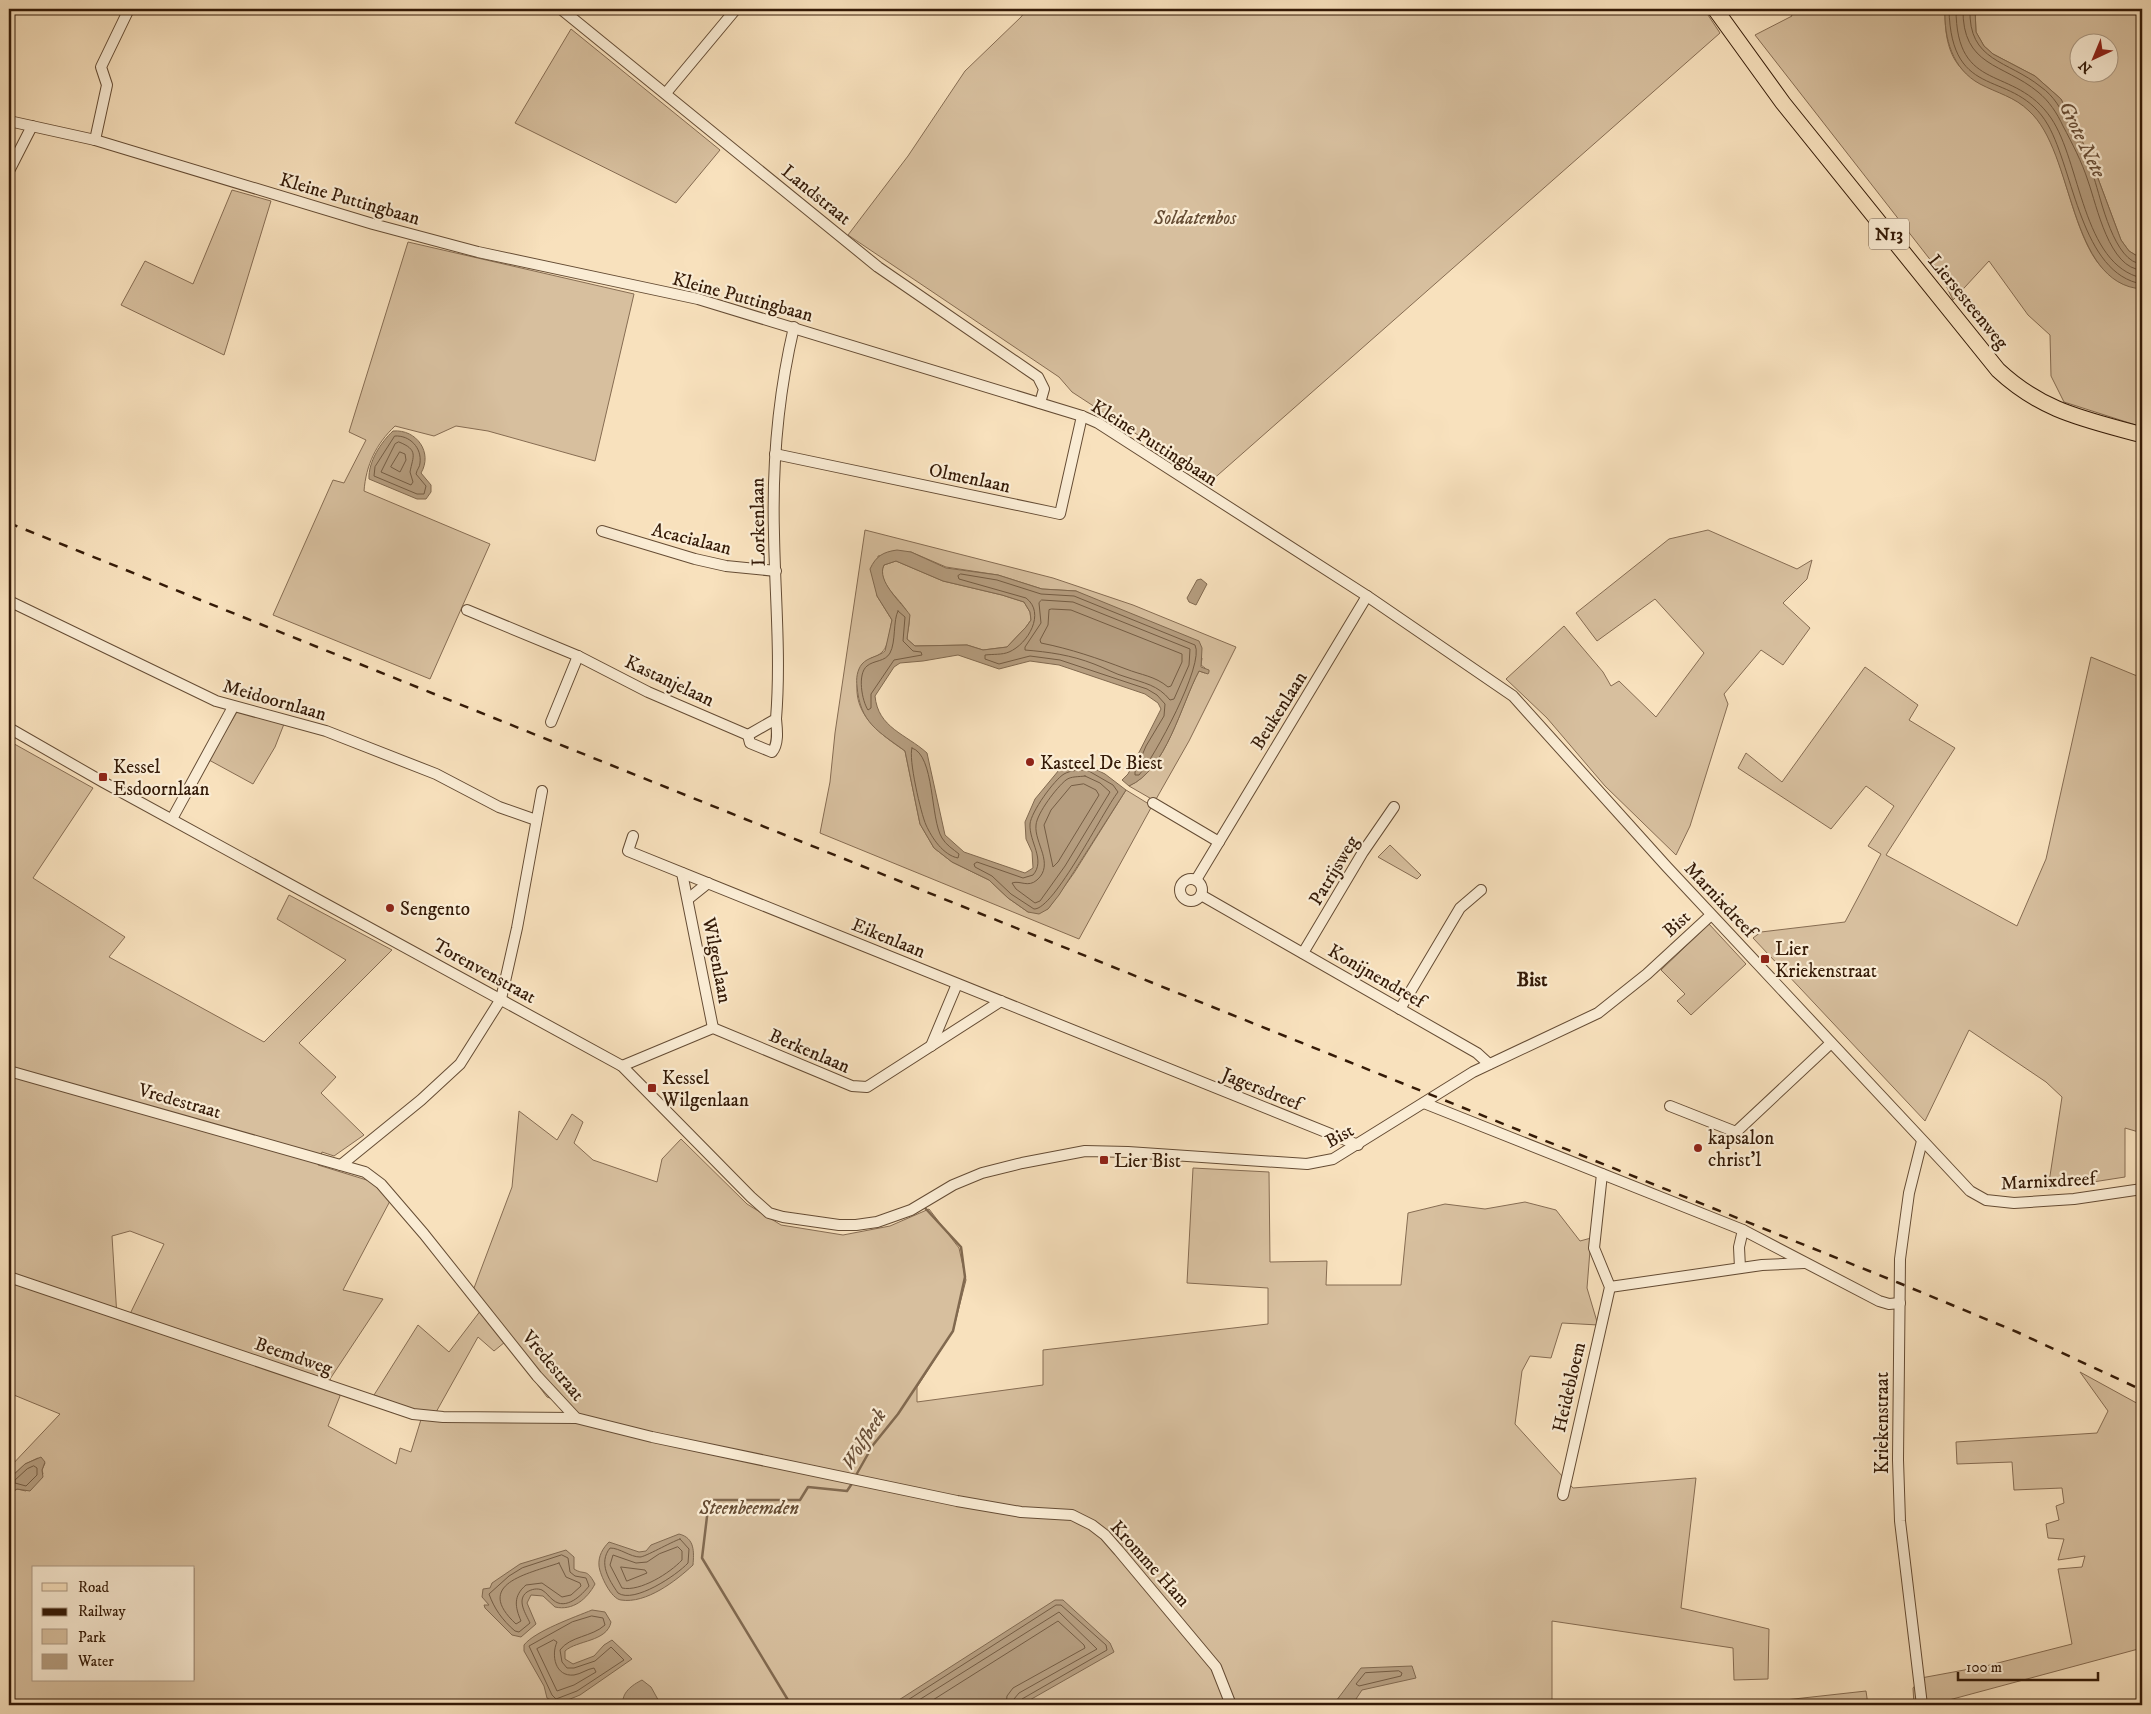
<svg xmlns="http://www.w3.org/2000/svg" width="2151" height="1714" viewBox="0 0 2151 1714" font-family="'IM FELL DW Pica',serif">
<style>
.green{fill:#d7bf9e;stroke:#866c52;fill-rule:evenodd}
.water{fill:#b59d7f;stroke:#81694f;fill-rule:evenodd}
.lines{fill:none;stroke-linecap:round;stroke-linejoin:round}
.shore{stroke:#745c43;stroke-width:1}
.stream{stroke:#81694f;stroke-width:2.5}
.street-casing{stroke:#654c34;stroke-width:12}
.primary-casing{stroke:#341a07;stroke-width:17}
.street{stroke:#faecd4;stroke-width:10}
.primary{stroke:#f8e1bd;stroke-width:15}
.rail{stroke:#341a07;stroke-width:2.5;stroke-dasharray:9 9;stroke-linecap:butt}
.poi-dot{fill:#8f2418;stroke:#faecd4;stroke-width:2}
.labels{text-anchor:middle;stroke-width:4.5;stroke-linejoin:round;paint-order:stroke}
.shield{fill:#faecd4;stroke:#6f5944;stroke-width:1}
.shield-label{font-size:18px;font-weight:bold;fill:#341a07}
.street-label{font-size:19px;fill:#341a07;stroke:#faecd4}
.park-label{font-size:19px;font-style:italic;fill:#654c34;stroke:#faecd4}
.poi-label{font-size:19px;fill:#341a07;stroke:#faecd4;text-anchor:start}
.water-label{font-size:20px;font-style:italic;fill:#684e37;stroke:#faecd4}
.neighbourhood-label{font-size:20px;font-weight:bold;fill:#341a07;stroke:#faecd4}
</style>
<rect width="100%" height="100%" fill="#f8e1bd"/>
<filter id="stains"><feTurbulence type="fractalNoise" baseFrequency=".004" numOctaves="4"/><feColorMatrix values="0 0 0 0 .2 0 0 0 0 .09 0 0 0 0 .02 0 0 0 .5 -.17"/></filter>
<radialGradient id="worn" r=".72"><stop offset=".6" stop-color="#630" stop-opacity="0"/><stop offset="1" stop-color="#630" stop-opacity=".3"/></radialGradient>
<g class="green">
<polygon points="1027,9 1704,9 1720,33 1210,482 1072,392 1059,377 848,235 908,156 965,71 1021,17"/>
<path d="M1788 9H1945C1943 102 2006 71 2042 125 2066 161 2075 249 2108 273 2113 277 2120 279 2125 282 2131 285 2136 288 2142 289V427L2064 402 2051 376 2050 335 2028 315 1989 261 1953 300 1939 271 1755 35 1792 16Z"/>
<path d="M1975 9H2142V259L2129 251 2121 240 2090 157 2061 99 2035 76 1993 54 1984 46 1976 32ZM2078 42H2108V72H2078Z"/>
<polygon points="571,29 720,150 676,203 515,123"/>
<polygon points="232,190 271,201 224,355 121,305 145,261 193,284"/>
<path d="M408 242 634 294 595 461 488 431 456 426 434 436 395 426C376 444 366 465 364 491L490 544 430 679 273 615 333 480 344 483 366 440 349 432Z"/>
<path d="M865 530 1053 578 1133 605 1236 647 1189 741 1155 801 1129 786C1167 769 1180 706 1199 671L1205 673V668L1201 665 1202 658 1076 591 1042 589 998 575 946 567 911 552 878 556 877 596 892 620C888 637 890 653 871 658 867 666 858 677 857 686 855 717 883 736 905 751L920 824 934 848 952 862 989 880 1008 898 1028 912 1048 909 1074 873 1126 790 1152 806 1079 939 820 833 830 782 835 733Z"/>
<polygon points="1708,530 1797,569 1812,560 1807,579 1783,603 1810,628 1783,665 1761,650 1724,694 1728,704 1690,826 1676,855 1605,786 1547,718 1506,679 1564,626 1603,672 1611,686 1619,681 1656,717 1704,653 1655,599 1597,641 1576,613 1669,539"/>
<path d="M896 561 943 581 1002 595 1024 602 1030 612 1031 620 1026 627 1007 647 983 650 967 645 915 646 907 639C907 630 912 621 907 612 901 599 875 582 884 565Z"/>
<polygon points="2091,657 2142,678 2142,1133 2125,1128 2125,1177 2048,1189 2062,1097 2046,1082 1969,1030 1925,1121 1753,938 1761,932 1845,922 1881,854 1868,846 1894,806 1866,786 1831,829 1738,768 1746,753 1782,782 1865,667 1918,705 1909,720 1955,748 1886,855 2017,926 2046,859"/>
<polygon points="237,712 284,724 275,747 253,784 209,760"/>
<path d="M9 741 93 788 33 878 125 937 109 957 264 1042 346 960 277 919 289 895 392 950 299 1043 336 1077 321 1093 364 1135 334 1156 322 1152 318 1165 370 1181 390 1201 343 1290 383 1299 330 1379 340 1396 328 1426 396 1464 400 1448 411 1452 423 1413 374 1395 418 1325 449 1352 481 1310 471 1296 512 1187 519 1111 557 1140 572 1114 583 1122 574 1143 593 1160 657 1182 662 1159 681 1139 747 1204 781 1225 843 1235 890 1226 929 1209 959 1248 966 1280 953 1331 917 1387V1402L1043 1385V1350L1268 1324V1288L1187 1283 1193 1168 1269 1172 1270 1262 1327 1261 1326 1285H1401L1408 1213 1445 1204 1485 1209 1525 1202 1556 1210 1580 1241 1591 1238 1587 1288 1598 1325 1562 1323 1551 1358 1530 1356 1522 1371 1515 1424 1573 1488 1696 1478 1681 1608 1769 1629 1768 1679 1734 1680 1733 1648 1552 1621V1705H1516L1506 1700 1503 1705H9V1494L17 1489 26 1491 43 1474 42 1470 45 1463 38 1458 25 1464 9 1479V1468L60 1414 9 1393 14 1364 9 1362ZM130 1231 164 1244 130 1314 117 1317 112 1236ZM478 1337 494 1351 505 1342 547 1397 555 1400 571 1422 435 1414ZM34 1568H194V1680H34Z"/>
<polygon points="1390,845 1421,875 1417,879 1378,857"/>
<polygon points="1709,924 1746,964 1691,1015 1677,1001 1685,994 1661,970"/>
<polygon points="2080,1372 2142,1406 2142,1648 1949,1700 1950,1705 1914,1705 1913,1688 1921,1678 1986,1666 2072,1644 2058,1569 2082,1567 2085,1556 2058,1560 2064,1539 2048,1538 2046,1524 2059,1520 2056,1506 2064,1503 2062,1488 2014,1490 2012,1462 1957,1464 1956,1442 2097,1433 2108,1411"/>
<polygon points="1866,1691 1868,1705 1776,1705 1776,1701"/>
</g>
<g class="water">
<path d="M1945 9H1975L1976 32 1984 46 1993 54 2035 76 2061 99 2090 157 2121 240 2129 251 2142 259V289C2068 284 2075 152 2029 111 2015 97 1997 93 1980 84 1952 69 1944 38 1945 9Z"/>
<path d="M393 431C417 429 433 453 421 473L431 485V492L426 499H417L369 479C368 462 381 442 393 431Z"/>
<path d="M897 550 911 552 946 568 998 575 1042 589 1076 591 1199 641 1202 648 1201 667 1209 670V672L1208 674 1199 671C1181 705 1166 770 1129 786L1122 780 1128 774 1161 709 1158 703 1145 694 1059 665 1030 661 999 669 958 655 923 661 900 663 894 667 875 696C878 728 906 734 927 753L945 835 964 852 1025 873 1033 868 1032 852 1026 839 1025 822 1035 799 1059 770 1070 766 1087 765 1105 774 1126 790 1059 895 1048 909 1039 914 1028 912 1008 898 989 880 952 862 934 848 920 824 905 751C878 731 860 723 857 686 856 679 857 670 862 664 868 657 878 657 885 651L892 620 877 596 870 569C876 556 883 552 897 550ZM896 561 943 581 1002 595 1024 602 1030 612 1031 620 1026 627 1007 647 983 650 967 645 915 646 907 639 910 615C902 603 876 581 884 565Z"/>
<polygon points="1201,579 1207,584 1196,605 1189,602 1187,598 1197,580"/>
<polygon points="41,1457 45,1462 42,1470 43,1477 30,1491 17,1489 9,1494 9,1479 25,1464"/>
<path d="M679 1534C695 1538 694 1552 693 1565 676 1581 646 1604 621 1600 611 1599 600 1575 599 1566 598 1556 603 1548 609 1542L639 1552 646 1551 651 1545Z"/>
<path d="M566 1550 574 1557V1569C585 1576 586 1567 595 1584 587 1599 573 1611 555 1607L543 1596 531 1595 527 1603 536 1624 521 1637 512 1635 485 1608 484 1605H489L482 1597 483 1589 490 1588 492 1583 520 1564Z"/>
<polygon points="1055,1600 1063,1600 1110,1643 1114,1652 1021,1705 891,1705"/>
<path d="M592 1610 605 1612 611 1622C607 1642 577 1640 565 1651V1659L573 1664 594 1656 604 1645 612 1640 632 1659 580 1695 558 1704 547 1698 544 1686 524 1651V1645C535 1631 575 1617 592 1610Z"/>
<polygon points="1412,1666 1416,1678 1362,1690 1352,1705 1333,1705 1361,1668"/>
<path d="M642 1680 651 1687 661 1705H623C621 1693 632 1685 642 1680Z"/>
</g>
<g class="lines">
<g class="shore">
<path d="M1949 9C1951 105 2014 66 2048 125 2074 171 2081 274 2142 284"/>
<path d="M1956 9C1956 95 2014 64 2051 118 2081 162 2082 265 2142 278"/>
<path d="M1963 9C1962 67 2003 63 2038 92 2049 101 2057 113 2063 126 2072 143 2082 162 2088 181 2097 206 2109 269 2142 270"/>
<path d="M1970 9C1968 62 2008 60 2041 87 2054 96 2061 109 2068 123 2078 141 2087 159 2094 178 2101 199 2114 263 2142 264"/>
<path d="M395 436C410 435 422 448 420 463 420 467 417 469 416 474L426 486 424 494H417L374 476 375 467Z"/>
<path d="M399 442C419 450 413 456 410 472L413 482 411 485 381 472 395 444Z"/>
<polygon points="400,452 405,454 406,460 400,472 391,467"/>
<path d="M961 574 997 580 1041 594 1074 596 1195 645C1205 664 1154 758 1139 775H1135V772L1146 746 1164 716 1165 704 1157 695 1147 689 1060 660 1030 656 999 664 985 659V655C993 654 1002 655 1009 652 1028 644 1046 613 1026 598L959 579 958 576Z"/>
<path d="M1042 600 1073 602 1190 649 1189 665 1174 699 1170 700C1158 685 1144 683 1126 677 1115 674 1105 668 1094 664 1071 655 1049 652 1025 650V647L1041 623 1039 603Z"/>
<path d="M1052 609 1071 610 1182 654V662L1171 686 1168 687C1155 676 1141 675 1126 669 1097 658 1071 649 1041 643L1040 640 1048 625 1049 610Z"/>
<path d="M898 611 905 617 903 641 913 651 921 652 922 655 894 660 871 694V708L868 710C862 701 857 674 867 666 874 660 885 662 890 653 896 642 893 620 898 611Z"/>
<path d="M912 748C935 755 930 819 942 838 946 845 953 849 959 854L958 858C943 855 932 838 926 825 921 814 908 758 912 748Z"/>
<path d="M1087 770 1113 785 1118 792C1103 811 1054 910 1034 909L1011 894 992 876 975 867 974 864 977 862 1023 878 1033 875C1046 860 1029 842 1030 824 1031 812 1054 780 1064 774 1071 770 1080 770 1087 770Z"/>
<path d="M1085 776 1100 783 1110 792 1065 866 1040 901 1035 903 1016 889 1012 883C1020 880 1028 888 1037 880 1055 864 1034 843 1036 825 1037 813 1057 787 1066 780 1071 776 1079 777 1085 776Z"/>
<polygon points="1084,784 1096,790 1099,795 1058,862 1053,867 1044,825 1051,810 1071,786"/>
<polygon points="34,1466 37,1468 37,1475 26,1486 15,1483 15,1480 27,1469"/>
<path d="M680 1539 689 1549 688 1563C677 1575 634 1604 618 1593 609 1580 598 1563 610 1548 620 1548 630 1557 640 1557 645 1557 671 1542 680 1539Z"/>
<path d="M678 1547 682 1551V1560C670 1573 640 1592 622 1588L610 1565 613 1555 636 1563 647 1562 659 1554Z"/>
<path d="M562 1555 568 1558 570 1572 575 1576 586 1578 589 1586C582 1595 566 1611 553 1600 549 1597 547 1593 542 1590 537 1588 532 1589 527 1592 516 1600 526 1614 530 1623L519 1632 515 1631C502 1620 494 1608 489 1594L509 1576 522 1568Z"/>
<path d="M559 1563 566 1577 580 1583 581 1586 571 1595 562 1597 542 1583 526 1585C513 1596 515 1607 521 1621L516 1624C473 1584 527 1574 559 1563Z"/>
<polygon points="621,1567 645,1570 647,1573 627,1581"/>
<path d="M592 1616 603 1618 605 1625C592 1637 570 1636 560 1650L562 1662 567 1668H574L595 1661 611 1647 624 1660 577 1691 556 1699 552 1695 529 1646 572 1622Z"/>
<path d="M554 1640 557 1642C551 1655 555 1677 574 1675 581 1674 587 1669 594 1668L596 1672 574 1685 557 1691 537 1649Z"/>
<polygon points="1399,1671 1402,1673 1401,1676 1359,1686 1356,1684 1365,1673"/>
<polyline points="900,1705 1056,1605 1061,1605 1106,1645 1107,1650 1022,1699 1020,1705"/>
<polyline points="911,1705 1059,1612 1097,1649 1019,1693 1014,1699 1013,1705"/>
<polyline points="925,1705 1058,1621 1084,1645 1085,1648 1013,1688 1007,1696 1006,1705"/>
</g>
<g class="stream">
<polyline points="855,1477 873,1445 898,1414 953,1331 965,1277 961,1247 926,1209"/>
<polyline points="791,1705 702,1558 709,1500 800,1500 808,1487 847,1491 853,1482"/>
</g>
<defs>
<g id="street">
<polyline points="561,9 878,267 1038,377 1044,389 1040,403"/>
<polyline points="666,93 736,9"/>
<polyline points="9,121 95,140 373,224 478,252 698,299 1082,416 1098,423 1367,596 1513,696 1667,867 1970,1191 1986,1200 2014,1203 2074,1199 2142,1189"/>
<polyline points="95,140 107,85 101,67 129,9"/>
<polyline points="9,171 32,126"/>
<polyline points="775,454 1060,514 1082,416"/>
<polyline points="602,531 695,559 726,566 776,571"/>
<polyline points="9,601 216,701 326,731 436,774 499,807 536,820"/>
<polyline points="467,610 578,656 648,692 748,735"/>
<polyline points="551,722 578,656"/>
<polyline points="9,728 103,782 622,1066 751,1197 769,1213 783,1217 839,1225 856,1225 877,1222 911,1210 953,1185 982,1173 1022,1163 1085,1151 1128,1152 1307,1164 1333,1159 1473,1072 1598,1013 1647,974 1711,915"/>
<path d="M748 735 776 719C781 657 775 596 774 534 772 463 778 395 794 327"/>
<path d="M748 735 750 743 772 752C779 744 777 729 776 719"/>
<polyline points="1153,803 1219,842"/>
<polyline points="172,819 233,707"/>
<polyline points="633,836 628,851 1358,1145"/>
<polyline points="682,873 713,1028"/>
<circle cx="1191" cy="890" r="11"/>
<polyline points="1196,880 1367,596"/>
<polyline points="1201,895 1477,1053 1489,1064"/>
<polyline points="688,899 708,883"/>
<polyline points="1303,953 1363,852 1394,807"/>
<polyline points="1400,1009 1460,908 1481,890"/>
<polyline points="931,1046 957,984"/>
<polyline points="622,1066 713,1028 852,1086 867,1087 1001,1001"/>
<polyline points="9,1071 365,1172 381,1184 424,1234 537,1376 576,1418 652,1437 957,1501 1021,1512 1072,1515 1092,1525 1105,1535 1119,1551 1216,1667 1231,1705"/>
<polyline points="1424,1103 1743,1230 1879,1301 1889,1304 1900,1303"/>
<polyline points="1670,1106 1736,1132"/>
<polyline points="1740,1139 1736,1132 1831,1043"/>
<polyline points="1922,1141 1909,1193 1900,1259 1898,1460 1900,1521 1922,1705"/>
<polyline points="341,1165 421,1100 460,1064 501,999 517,928 542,791"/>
<polyline points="1740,1268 1739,1247 1743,1230"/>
<polyline points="9,1277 413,1414 443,1417 576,1418"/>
<polyline points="1610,1287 1762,1265 1804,1263"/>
<polyline points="1563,1495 1610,1287 1594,1248 1602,1174"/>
</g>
<path id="primary" d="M1715 9 1783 103 1998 370C2043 412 2085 419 2142 435"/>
</defs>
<use href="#street" class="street-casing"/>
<use href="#primary" class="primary-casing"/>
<use href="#street" class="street"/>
<use href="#primary" class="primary"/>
<polyline class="rail" points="9,523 1899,1283 2017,1332 2142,1390"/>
</g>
<g class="poi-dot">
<circle cx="1030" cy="762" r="5"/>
<rect x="98" y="772" width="10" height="10" rx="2.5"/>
<circle cx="390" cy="908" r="5"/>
<rect x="1760" y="954" width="10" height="10" rx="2.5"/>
<rect x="647" y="1083" width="10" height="10" rx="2.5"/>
<circle cx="1698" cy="1148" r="5"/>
<rect x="1099" y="1155" width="10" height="10" rx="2.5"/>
</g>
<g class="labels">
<rect class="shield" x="1869" y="218.5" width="40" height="31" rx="4"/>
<g class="shield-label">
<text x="1889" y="240">N13</text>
</g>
<g class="street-label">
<text transform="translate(817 194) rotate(39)" y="7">Landstraat</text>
<text transform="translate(350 198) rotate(16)" y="7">Kleine Puttingbaan</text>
<text transform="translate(743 296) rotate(15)" y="7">Kleine Puttingbaan</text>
<text transform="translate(1969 301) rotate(51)" y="7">Liersesteenweg</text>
<text transform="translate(1155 442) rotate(32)" y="7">Kleine Puttingbaan</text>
<text transform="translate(970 477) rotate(12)" y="7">Olmenlaan</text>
<text transform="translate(757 522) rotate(-91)" y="7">Lorkenlaan</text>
<text transform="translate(692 538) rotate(14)" y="7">Acacialaan</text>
<text transform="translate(670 680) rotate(25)" y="7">Kastanjelaan</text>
<text transform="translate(275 699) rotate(16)" y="7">Meidoornlaan</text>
<text transform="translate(1278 710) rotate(-58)" y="7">Beukenlaan</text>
<text transform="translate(1333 870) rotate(-59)" y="7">Patrijsweg</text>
<text transform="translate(1721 899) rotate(47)" y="7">Marnixdreef</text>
<text transform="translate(1676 923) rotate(-42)" y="7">Bist</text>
<text transform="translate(889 937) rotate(22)" y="7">Eikenlaan</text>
<text transform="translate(718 960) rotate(79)" y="7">Wilgenlaan</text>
<text transform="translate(485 970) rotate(29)" y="7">Torenvenstraat</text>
<text transform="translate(1377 975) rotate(30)" y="7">Konijnendreef</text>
<text transform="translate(810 1050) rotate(23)" y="7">Berkenlaan</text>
<text transform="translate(1262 1088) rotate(22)" y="7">Jagersdreef</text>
<text transform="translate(180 1100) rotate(16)" y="7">Vredestraat</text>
<text transform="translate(1339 1135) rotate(-29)" y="7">Bist</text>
<text transform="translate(2048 1180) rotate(-3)" y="7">Marnixdreef</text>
<text transform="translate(294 1355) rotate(19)" y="7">Beemdweg</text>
<text transform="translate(554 1365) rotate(50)" y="7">Vredestraat</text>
<text transform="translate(1568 1387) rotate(-77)" y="7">Heidebloem</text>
<text transform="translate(1881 1423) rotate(-90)" y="7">Kriekenstraat</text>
<text transform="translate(1151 1563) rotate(48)" y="7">Kromme Ham</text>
</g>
<g class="park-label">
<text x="1195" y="224">Soldatenbos</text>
<text x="749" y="1514">Steenbeemden</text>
</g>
<g class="poi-label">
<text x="1040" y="769">Kasteel De Biest</text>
<text x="113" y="773">Kessel<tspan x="113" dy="22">Esdoornlaan</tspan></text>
<text x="400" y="915">Sengento</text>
<text x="1775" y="955">Lier<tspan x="1775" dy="22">Kriekenstraat</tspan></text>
<text x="662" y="1084">Kessel<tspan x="662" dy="22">Wilgenlaan</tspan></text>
<text x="1708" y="1144">kapsalon<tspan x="1708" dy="22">christ'l</tspan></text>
<text x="1114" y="1167">Lier Bist</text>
</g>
<g class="water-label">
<text transform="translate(2083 139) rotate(64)" y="7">Grote Nete</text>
<text transform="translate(863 1439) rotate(-58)" y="7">Wolfbeek</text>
</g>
<g class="neighbourhood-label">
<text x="1532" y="986">Bist</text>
</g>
</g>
<rect width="2151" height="1714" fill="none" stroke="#f8e1bd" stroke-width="30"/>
<rect x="10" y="10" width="2131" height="1694" fill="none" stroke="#341a07" stroke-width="2.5"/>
<rect x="15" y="15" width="2121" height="1684" fill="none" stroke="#341a07"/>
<rect x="32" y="1566" width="162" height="115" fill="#faecd4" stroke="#ab9882"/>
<rect x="42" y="1583" width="25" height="8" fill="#f8e1bd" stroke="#ab9882"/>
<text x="78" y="1592" font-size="15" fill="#341a07">Road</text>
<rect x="42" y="1608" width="25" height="8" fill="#341a07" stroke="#ab9882"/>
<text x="78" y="1616" font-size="15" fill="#341a07">Railway</text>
<rect x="42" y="1629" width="25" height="15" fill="#d7bf9e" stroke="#ab9882"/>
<text x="78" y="1642" font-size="15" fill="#341a07">Park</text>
<rect x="42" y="1654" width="25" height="15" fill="#b59d7f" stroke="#ab9882"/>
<text x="78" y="1666" font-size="15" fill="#341a07">Water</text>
<g transform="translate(2094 58) rotate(224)"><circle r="24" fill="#faecd4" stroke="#ab9882"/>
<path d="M0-4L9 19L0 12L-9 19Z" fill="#8f2418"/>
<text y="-8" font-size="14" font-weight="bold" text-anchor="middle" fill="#341a07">N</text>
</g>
<path d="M1958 1672v8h140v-8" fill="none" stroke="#341a07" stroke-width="2.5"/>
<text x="1966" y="1672" font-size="15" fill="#341a07" stroke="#faecd4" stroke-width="4" paint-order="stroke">100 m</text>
<rect width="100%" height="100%" filter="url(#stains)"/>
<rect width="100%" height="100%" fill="url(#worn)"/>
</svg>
